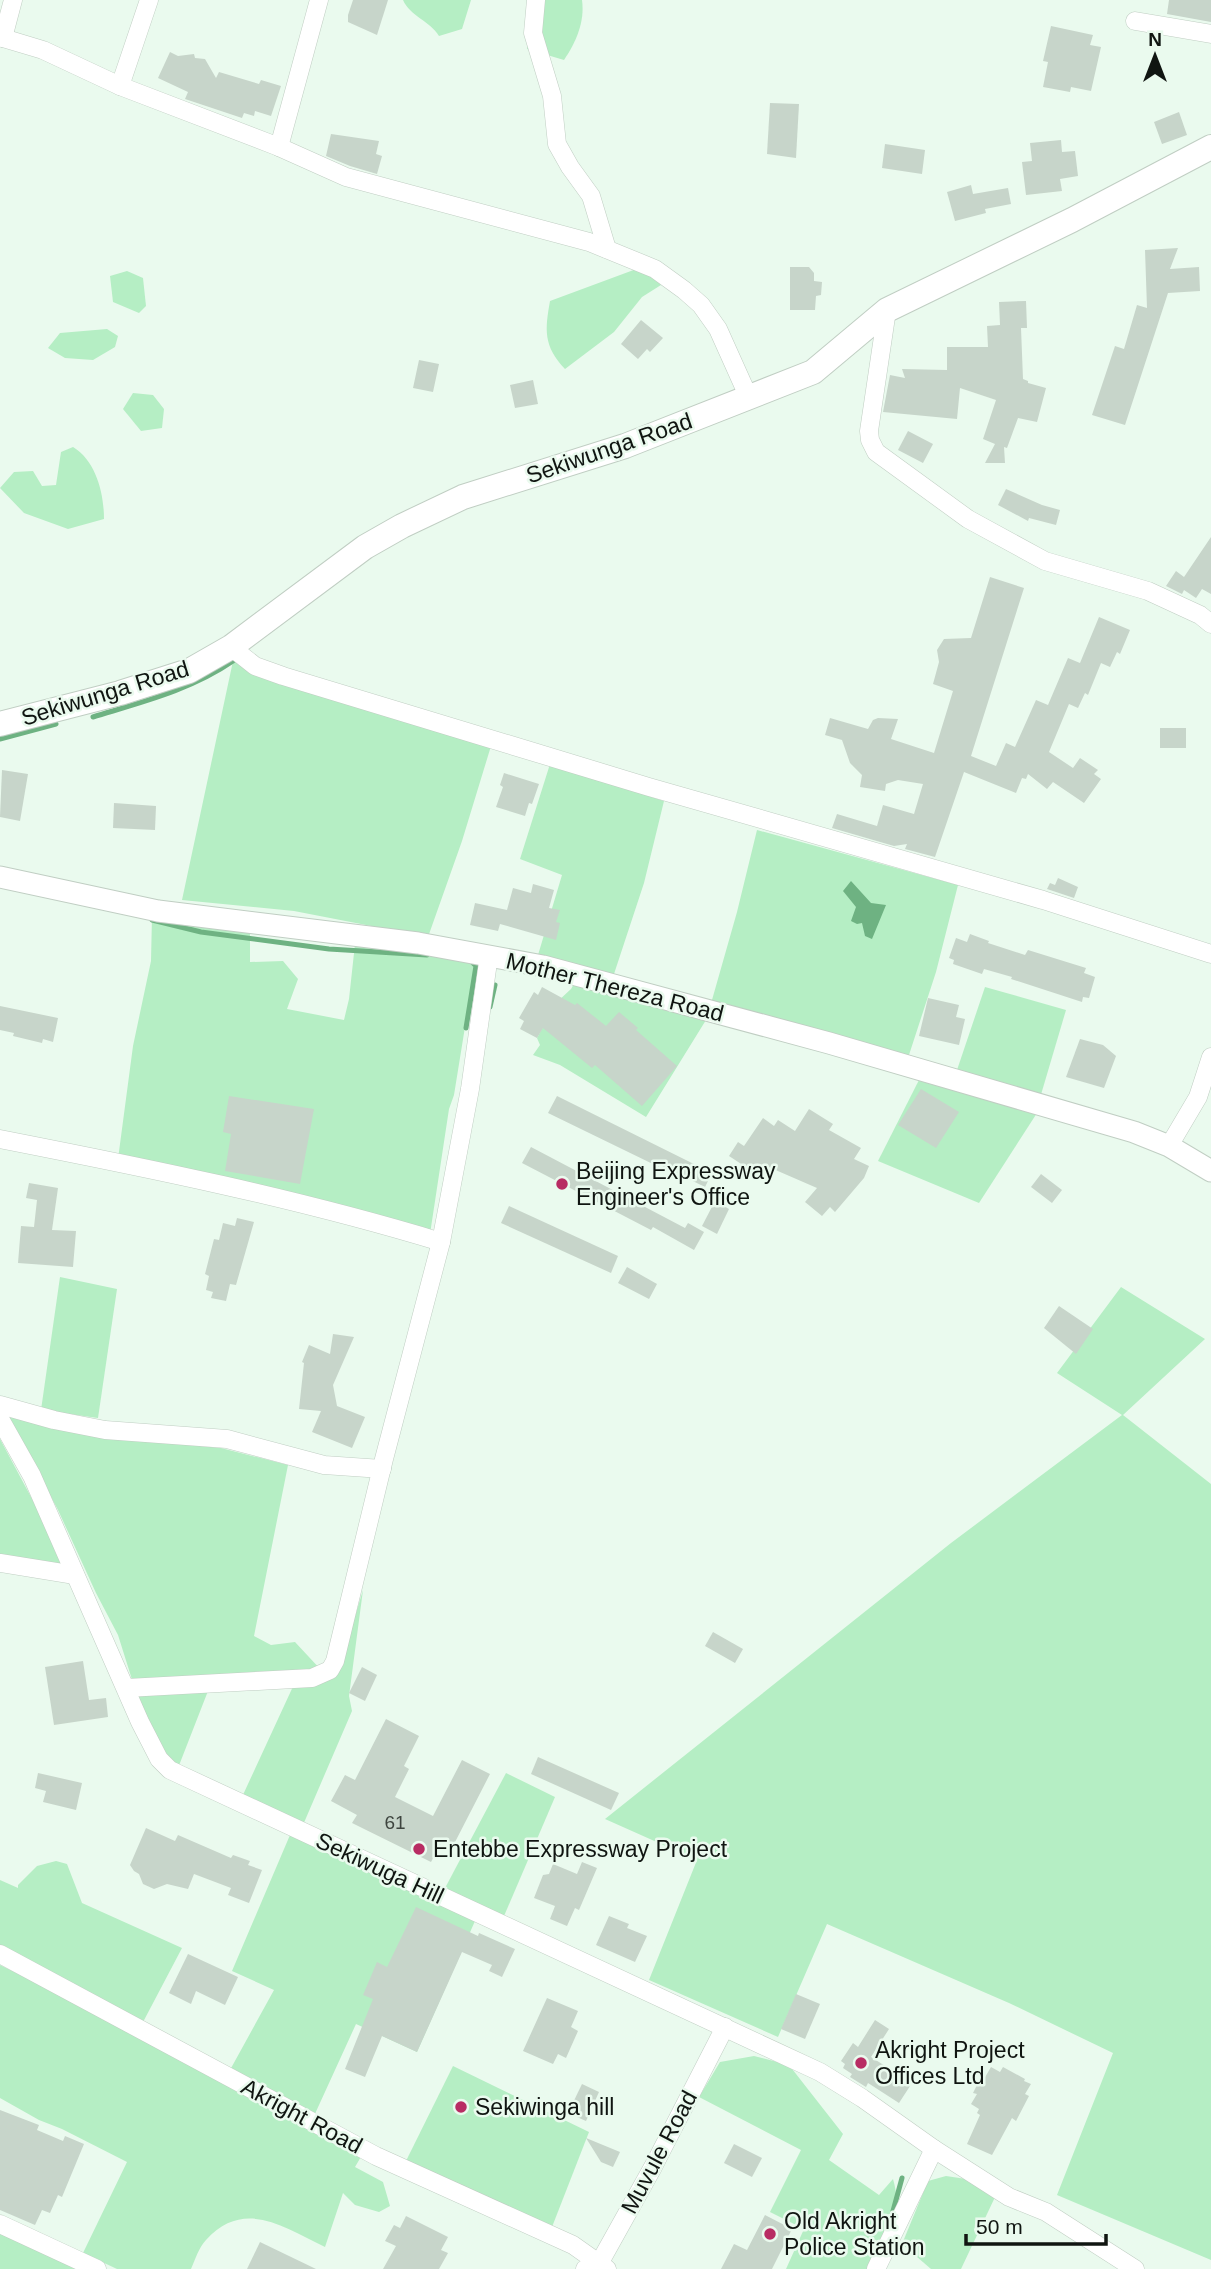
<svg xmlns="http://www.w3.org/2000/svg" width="1211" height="2269" viewBox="0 0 1211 2269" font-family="Helvetica,sans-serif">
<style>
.green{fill:#b5eec4}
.water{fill:#6eb282}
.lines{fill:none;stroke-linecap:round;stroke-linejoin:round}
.stream{stroke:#6eb282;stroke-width:5}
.building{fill:#c7d5ca}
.minor-casing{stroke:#c0cec3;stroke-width:19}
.tertiary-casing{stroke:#c0cec3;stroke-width:23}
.secondary-casing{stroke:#c0cec3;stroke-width:26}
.minor{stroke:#fff;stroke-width:18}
.tertiary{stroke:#fff;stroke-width:21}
.secondary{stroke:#fff;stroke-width:24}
.poi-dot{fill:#b82c63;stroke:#eafaee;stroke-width:2.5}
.labels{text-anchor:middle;stroke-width:5;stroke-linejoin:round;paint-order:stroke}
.number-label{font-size:19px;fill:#3e453f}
.street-label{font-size:23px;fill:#101511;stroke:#eafaee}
.poi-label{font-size:23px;fill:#101511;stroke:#eafaee;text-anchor:start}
</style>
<rect width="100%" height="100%" fill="#eafaee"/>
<g class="green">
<path d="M403 0H471L462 29 439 36C430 21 410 16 403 0Z"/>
<path d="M543 0H582C585 22 576 42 564 60L527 49Z"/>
<path d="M639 268 655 275 661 285 642 297 614 332 565 369C543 346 545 329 550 301Z"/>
<polygon points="127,271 143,278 146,306 139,313 113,302 110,276"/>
<polygon points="107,329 118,336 115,347 93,360 65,358 48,348 60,333"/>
<polygon points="133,393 153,395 164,409 162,428 141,431 123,409"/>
<path d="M73 447C96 461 104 493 104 519L68 529 24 513 0 488 14 472 33 471 42 486 56 485 61 452Z"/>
<polygon points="233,661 309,691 491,746 462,841 428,937 294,911 182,900"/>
<polygon points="550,764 664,801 644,883 613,977 538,955 562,875 520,859"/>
<polygon points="757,830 958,885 936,972 908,1058 710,1007 737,912"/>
<polygon points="152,916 250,932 250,962 283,961 298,979 287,1009 344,1020 349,999 355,944 434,952 475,965 454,1095 449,1109 430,1234 118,1159 133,1046 151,961"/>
<polygon points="575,982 706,1020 646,1117 560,1065 533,1055 540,1045 537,1038 556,1003 571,989"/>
<polygon points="985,987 1066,1010 1040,1098 956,1073"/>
<polygon points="920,1078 1037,1113 979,1203 878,1161"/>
<polygon points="60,1277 117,1289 98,1418 41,1410"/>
<polygon points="1121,1287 1205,1339 1123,1415 1211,1484 1211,2260 1057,2195 1113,2053 1009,2003 827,1924 778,2037 649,1980 697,1860 605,1819 951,1543 1122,1415 1057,1373"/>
<polygon points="7,1414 159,1442 221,1448 288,1465 254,1636 271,1645 295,1642 322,1671 339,1669 363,1590 349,1696 352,1711 303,1825 242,1797 296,1680 208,1691 178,1768 155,1739 140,1705 118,1635 96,1593 58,1510"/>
<polygon points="0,1439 62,1555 59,1567 0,1557"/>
<polygon points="506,1773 555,1797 504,1916 444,1890"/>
<polygon points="290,1835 475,1921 417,2052 356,2024 314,2116 230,2070 274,1990 232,1971"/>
<polygon points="56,1861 67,1864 82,1903 182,1948 142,2024 0,1948 0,1880 18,1888 18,1885 37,1866"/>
<path d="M0 1965 107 2017 362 2155 355 2167 383 2182 390 2206 379 2212 355 2205 343 2193 325 2247C284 2227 244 2198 206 2240 199 2247 195 2260 191 2269H117L83 2253 127 2162 62 2129 39 2120 0 2098Z"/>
<path d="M754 2056 789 2065 843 2134 829 2160 879 2195 893 2179C904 2216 886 2236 869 2269H786L804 2229 770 2212 801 2150 699 2097 720 2062Z"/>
<polygon points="453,2066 589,2132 552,2227 405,2163"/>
<polygon points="946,2176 966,2179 996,2195 961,2269 931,2269 902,2244 928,2181"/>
<polygon points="0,2230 89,2269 0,2269"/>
</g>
<polygon class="water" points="851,881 871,903 886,905 872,939 865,936 862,923 857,924 851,921 856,907 843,891"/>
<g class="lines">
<g class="stream">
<path d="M93 717C142 702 191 690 233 661"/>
<polyline points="0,739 56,724"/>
<polyline points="152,920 201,932 329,949 427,955"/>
<polyline points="490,1007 495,985"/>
<polyline points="466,1028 476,966 471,961"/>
<polyline points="890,2222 902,2178"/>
</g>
</g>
<g class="building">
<polygon points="353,0 388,0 377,35 348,22 348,15"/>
<polygon points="1169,0 1211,0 1211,22 1167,14"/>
<polygon points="1051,26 1093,35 1090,45 1101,47 1091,91 1071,87 1070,92 1043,87 1048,62 1043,61"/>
<polygon points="170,52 178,56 194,54 195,58 205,59 216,78 219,72 259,84 261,80 281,86 271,116 255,111 254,116 244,113 242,118 185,99 188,92 158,78"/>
<polygon points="770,103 799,104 796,158 767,154"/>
<polygon points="1179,112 1187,135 1162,144 1154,122"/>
<polygon points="331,134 379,141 376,154 382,156 377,174 350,166 326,156"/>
<polygon points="1061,140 1062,152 1075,151 1078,176 1060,179 1062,191 1026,195 1022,162 1032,161 1030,143"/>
<polygon points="885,144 925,150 922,174 882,168"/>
<polygon points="971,185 973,194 1008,188 1011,204 985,209 986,213 955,221 947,192"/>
<polygon points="1178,248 1170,269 1199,267 1200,291 1168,293 1125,425 1092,415 1115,346 1124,349 1137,305 1147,308 1145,250"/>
<polygon points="790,267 809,267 814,273 814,281 822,282 821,295 816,296 815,310 790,310"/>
<polygon points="1026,301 1027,328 1021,328 1023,379 1028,381 1028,383 1046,388 1037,422 1018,418 1007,448 1004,447 1005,463 985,463 995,444 983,439 996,400 960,388 957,419 883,412 890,375 905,378 902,369 947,370 947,347 988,347 987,326 1000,325 999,302"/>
<polygon points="641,320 663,338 650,352 647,349 638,359 621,344"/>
<polygon points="419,360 439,364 433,392 413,388"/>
<polygon points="533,380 538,404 515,408 510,385"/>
<polygon points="908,431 933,444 923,463 898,450"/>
<polygon points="1006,489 1042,505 1060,510 1056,525 1029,518 1028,521 998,505"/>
<polygon points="1211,537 1211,594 1202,589 1196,598 1184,590 1182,594 1166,586 1176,571 1184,577"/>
<polygon points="990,577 1024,588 971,756 996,766 1006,743 1015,747 1036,700 1048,705 1068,658 1080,663 1099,617 1130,630 1120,654 1117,652 1110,667 1101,663 1088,695 1085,693 1078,708 1069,704 1049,752 1073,768 1080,758 1098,770 1094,774 1101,779 1084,803 1053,782 1047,789 1028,774 1026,779 1022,778 1016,793 964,772 935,857 905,849 907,844 894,846 832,828 837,814 877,826 883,805 914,814 923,784 898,780 886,784 885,791 860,787 862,775 850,763 842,740 825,735 830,718 868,729 873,720 878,718 898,719 891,739 934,753 953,691 933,684 939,662 937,650 944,639 971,638"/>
<rect x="1160" y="728" width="26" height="20"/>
<polygon points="2,770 28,774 20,821 0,817"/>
<polygon points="504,773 539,784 532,804 529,803 525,816 496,807 503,787 500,785"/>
<polygon points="114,803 156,806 155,830 113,828"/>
<polygon points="1058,878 1078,887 1074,898 1047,889 1050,883 1055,885"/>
<polygon points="533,884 554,890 549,908 560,910 556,922 560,923 556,940 500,924 498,931 470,925 475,903 507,910 513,888 531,893"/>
<polygon points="970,934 989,941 988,943 1025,955 1028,950 1086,968 1084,973 1095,977 1089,998 1083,997 1082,1002 1011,979 1012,977 984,969 982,974 953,964 954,960 949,958 956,938 967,942"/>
<polygon points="542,987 575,1005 577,1003 606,1026 619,1012 638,1028 636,1030 677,1066 642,1106 595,1065 592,1068 543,1028 537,1038 520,1029 524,1021 519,1018 534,992 538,995"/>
<polygon points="928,998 959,1005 956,1017 965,1019 959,1045 919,1036"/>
<polygon points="0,1006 58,1018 53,1042 43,1039 42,1043 13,1036 14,1033 0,1030"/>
<polygon points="1080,1039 1103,1045 1116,1056 1104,1088 1066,1077"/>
<polygon points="921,1089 959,1112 936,1148 898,1125"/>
<polygon points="229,1096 314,1109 300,1184 225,1171 231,1134 223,1132"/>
<polygon points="557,1096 712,1173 705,1187 660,1165 659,1167 548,1113"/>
<polygon points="809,1109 833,1124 829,1130 861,1148 854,1159 869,1166 864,1178 835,1212 830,1207 822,1216 805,1202 817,1188 764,1165 758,1175 729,1156 738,1142 744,1146 763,1118 774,1126 778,1120 795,1131"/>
<polygon points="531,1147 685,1228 688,1223 704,1232 694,1250 653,1227 651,1230 522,1163"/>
<polygon points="1041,1174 1062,1190 1052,1203 1031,1187"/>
<polygon points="29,1183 58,1188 52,1230 76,1231 73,1267 18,1263 21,1226 34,1227 37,1200 26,1198"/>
<polygon points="715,1201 729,1209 717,1234 702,1226"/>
<polygon points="509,1206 618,1256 611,1273 501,1223"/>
<polygon points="237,1218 254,1222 236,1285 230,1284 226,1301 211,1298 213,1292 206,1290 209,1276 205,1274 214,1239 219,1240 223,1223 235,1226"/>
<polygon points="627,1267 657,1284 649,1299 618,1283"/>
<polygon points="1059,1306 1093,1329 1076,1354 1044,1328"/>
<polygon points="333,1334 354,1337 333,1385 337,1406 365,1417 352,1448 312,1432 321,1411 299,1409 304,1363 302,1362 309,1345 330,1354"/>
<polygon points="713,1632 743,1649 735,1663 705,1646"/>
<polygon points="83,1661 89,1700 106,1698 108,1717 54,1725 45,1667"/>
<polygon points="362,1667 377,1675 365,1701 349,1693"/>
<polygon points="386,1719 419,1736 404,1766 409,1769 395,1797 433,1816 462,1760 490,1774 453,1846 442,1841 431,1862 352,1823 357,1815 331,1801 345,1775 355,1780"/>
<polygon points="538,1757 619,1793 611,1810 531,1774"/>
<polygon points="38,1773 82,1783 76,1810 43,1802 46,1791 35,1788"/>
<polygon points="146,1828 175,1841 178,1835 231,1858 233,1855 250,1861 248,1865 262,1870 249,1903 228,1895 231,1888 194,1874 188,1889 167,1884 154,1889 143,1884 139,1874 134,1871 130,1865"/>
<polygon points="582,1862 597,1868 579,1910 575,1908 567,1926 550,1919 555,1906 534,1898 543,1875 549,1874 553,1864 577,1874"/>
<polygon points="416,1907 478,1936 479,1933 515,1949 502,1977 489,1971 492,1965 462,1952 417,2052 382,2036 365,2077 345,2069 373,1999 363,1995 377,1962 387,1967"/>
<polygon points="609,1916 629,1924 627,1928 647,1936 635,1962 596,1945"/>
<polygon points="188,1954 238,1977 225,2005 196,1991 191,2004 169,1993"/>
<polygon points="796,1994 820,2004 805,2039 781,2029"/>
<polygon points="547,1998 578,2011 571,2027 578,2031 566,2058 558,2054 553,2064 523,2051"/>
<polygon points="875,2020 889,2029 871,2057 912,2083 899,2103 868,2083 866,2087 850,2077 852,2074 843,2068 845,2064 841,2061 853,2043 858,2047"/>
<polygon points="991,2067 1000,2072 1003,2067 1025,2079 1024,2081 1031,2084 1025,2094 1029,2096 1016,2121 1012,2118 992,2155 967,2144 980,2115 977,2113 979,2109 971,2104 977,2094 973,2093 981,2077 984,2079"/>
<polygon points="582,2084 599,2092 586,2121 568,2113"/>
<polygon points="0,2110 39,2125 37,2130 63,2141 65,2136 84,2144 62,2197 58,2195 50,2213 42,2210 35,2225 0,2210"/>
<polygon points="586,2138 620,2152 613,2167 601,2162"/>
<polygon points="734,2144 762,2158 752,2177 724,2163"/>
<polygon points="765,2215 792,2229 772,2269 721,2269 734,2244 747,2250"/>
<polygon points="406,2216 448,2237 441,2250 448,2253 439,2269 383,2269 396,2246 385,2241 394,2225 400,2228"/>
<polygon points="260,2242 316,2269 247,2269"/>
</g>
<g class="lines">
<defs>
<g id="minor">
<polyline points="536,0 533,33 552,96 557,144 570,167 591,196 607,249"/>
<polyline points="1135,21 1211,34"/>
<polyline points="0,37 43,50 120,86 279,147 346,177 589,242 655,269 684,290 701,305 718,329 749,398"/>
<polyline points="3,38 13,0"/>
<polyline points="120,86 149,0"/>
<polyline points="279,147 319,0"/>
<polyline points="887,310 869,431 870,440 876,452 968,519 1045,561 1148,591 1200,615 1211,624"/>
<polyline points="231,647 255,666 283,676 649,787 1043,900 1211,954"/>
<path d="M0 1139C148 1168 296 1198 441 1242"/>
<polyline points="1169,1146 1198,1097 1211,1057"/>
<polyline points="0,1405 54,1420 105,1430 227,1439 324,1465 382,1469"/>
<polyline points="0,1419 32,1476 140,1722 159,1759 170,1770 820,2072 862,2098 934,2149"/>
<polyline points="0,1563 75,1575"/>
<polyline points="127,1688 312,1678 330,1670 335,1661 384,1459 441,1242 470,1089 489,955"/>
<polyline points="0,1954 376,2156 573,2245 607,2269"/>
<polyline points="0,2224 97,2269"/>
<polyline points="585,2269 600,2262 653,2167 725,2027"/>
<polyline points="876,2269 934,2149 1009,2197 1046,2212 1135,2269"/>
</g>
<polyline id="tertiary" points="0,877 158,911 418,943 543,966 829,1043 1134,1132 1169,1146 1211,1171"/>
<polyline id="secondary" points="0,724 120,693 189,671 231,647 365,547 402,526 463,497 625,446 813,372 887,310 1072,220 1211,147"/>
</defs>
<use href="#minor" class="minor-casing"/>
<use href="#tertiary" class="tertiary-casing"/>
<use href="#secondary" class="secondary-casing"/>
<use href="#minor" class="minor"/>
<use href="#tertiary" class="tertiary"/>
<use href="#secondary" class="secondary"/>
</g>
<g class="poi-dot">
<circle cx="562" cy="1184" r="7"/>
<circle cx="419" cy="1849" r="7"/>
<circle cx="861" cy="2063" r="7"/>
<circle cx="461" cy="2107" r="7"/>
<circle cx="770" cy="2234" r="7"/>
</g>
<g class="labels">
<g class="number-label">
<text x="395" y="1829">61</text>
</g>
<g class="street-label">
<text transform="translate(609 448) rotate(-19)" y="8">Sekiwunga Road</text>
<text transform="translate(105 693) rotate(-17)" y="8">Sekiwunga Road</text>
<text transform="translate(615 987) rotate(14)" y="8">Mother Thereza Road</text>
<text transform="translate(380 1868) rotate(25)" y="8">Sekiwuga Hill</text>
<text transform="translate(302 2116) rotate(28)" y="8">Akright Road</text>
<text transform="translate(659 2152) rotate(-62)" y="8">Muvule Road</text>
</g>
<g class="poi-label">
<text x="576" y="1179">Beijing Expressway<tspan x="576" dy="26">Engineer's Office</tspan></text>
<text x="433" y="1857">Entebbe Expressway Project</text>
<text x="875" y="2058">Akright Project<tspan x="875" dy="26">Offices Ltd</tspan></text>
<text x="475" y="2115">Sekiwinga hill</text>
<text x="784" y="2229">Old Akright<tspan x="784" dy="26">Police Station</tspan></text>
</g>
</g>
<g transform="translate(1155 56)" stroke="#eafaee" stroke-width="5" paint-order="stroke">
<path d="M0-5L12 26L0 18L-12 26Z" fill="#101511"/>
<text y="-10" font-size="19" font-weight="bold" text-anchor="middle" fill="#101511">N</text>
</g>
<path d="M966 2234v10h140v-10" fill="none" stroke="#101511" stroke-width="3.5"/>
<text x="976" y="2234" font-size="21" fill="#101511" stroke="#eafaee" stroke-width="5" paint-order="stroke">50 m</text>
</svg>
